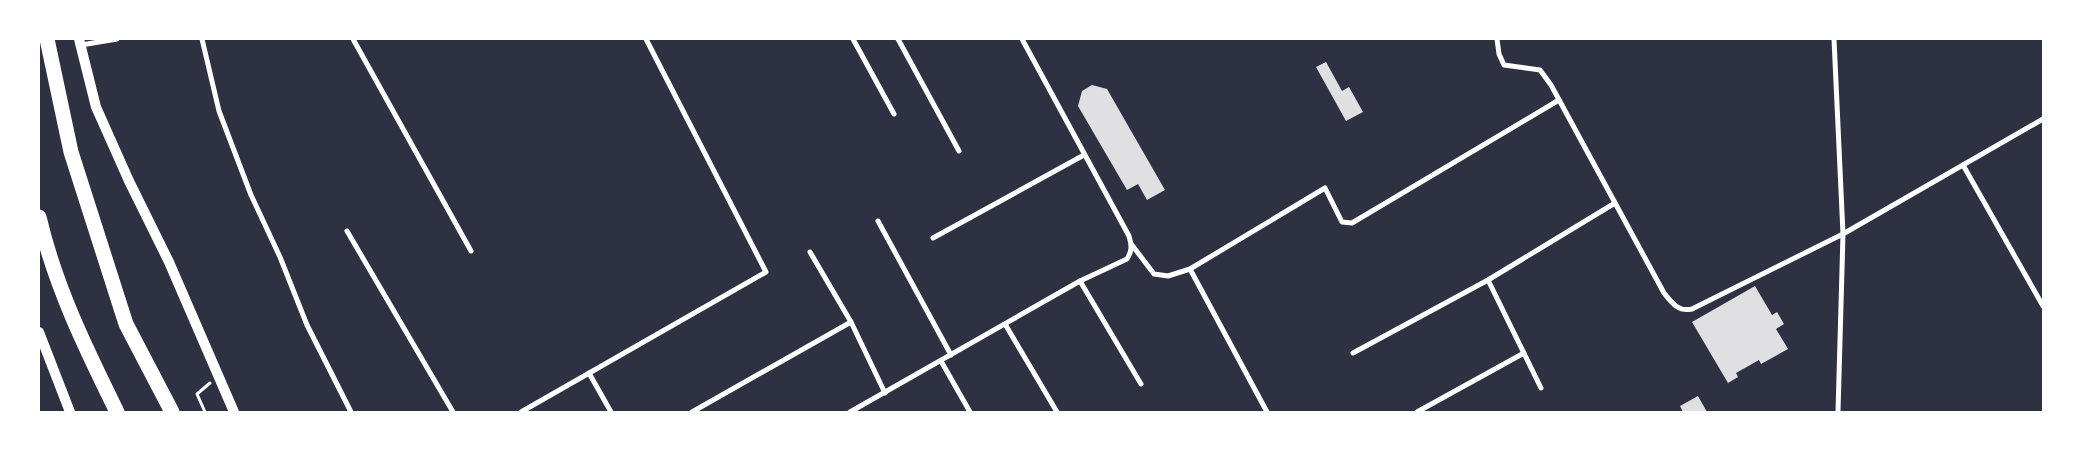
<svg xmlns="http://www.w3.org/2000/svg" width="2082" height="451" viewBox="0 0 2082 451" font-family="Merriweather,serif">
<style>
.building{fill:#e0e0e3}
.lines{fill:none;stroke-linecap:round;stroke-linejoin:round}
.path{stroke:#fff;stroke-width:3}
.minor{stroke:#fff;stroke-width:5}
.secondary{stroke:#fff;stroke-width:10}
.motorway{stroke:#fff;stroke-width:15}
</style>
<rect width="100%" height="100%" fill="#2d3142"/>
<g class="building">
<polygon points="1326,62 1342,91 1349,87 1363,112 1346,121 1316,67"/>
<polygon points="1092,85 1107,89 1165,190 1147,200 1138,184 1127,190 1078,106 1082,91"/>
<polygon points="1755,286 1772,315 1777,312 1784,324 1776,329 1788,349 1761,364 1759,360 1736,373 1738,377 1728,383 1692,322"/>
<polygon points="1698,396 1707,412 1683,412 1680,406"/>
</g>
<g class="lines">
<polyline class="path" points="205,412 197,394 210,383"/>
<g class="minor">
<polyline points="202,39 219,111 251,195 280,257 307,325 351,412"/>
<polyline points="353,39 471,251"/>
<polyline points="853,39 894,114"/>
<polyline points="898,39 959,151"/>
<path d="M1497 39 1499 54 1504 65 1540 70 1551 85 1664 293C1672 303 1678 312 1692 309L1843 234 2043 119"/>
<polyline points="1834,39 1843,234 1838,412"/>
<polyline points="81,45 117,39"/>
<polyline points="1963,165 2043,306"/>
<polyline points="878,221 951,355"/>
<polyline points="347,231 453,412"/>
<polyline points="933,238 1084,155"/>
<polyline points="1132,245 1154,274 1168,276 1190,269 1325,188 1342,222 1352,223 1559,100"/>
<polyline points="810,252 851,322 885,393"/>
<polyline points="1190,269 1267,412"/>
<polyline points="1488,280 1541,388"/>
<polyline points="1080,281 1141,384"/>
<polyline points="1005,324 1057,412"/>
<polyline points="1353,353 1488,280 1615,203"/>
<polyline points="941,361 970,412"/>
<polyline points="589,373 611,412"/>
<polyline points="521,412 766,272 646,39"/>
<polyline points="692,412 851,322"/>
<path d="M850 412 1080 281 1127 259C1132 251 1132 246 1129 236L1022 39"/>
<polyline points="1417,412 1524,353"/>
</g>
<g class="secondary">
<polyline points="79,39 96,107 129,181 169,262 234,412"/>
<polyline points="39,332 70,412"/>
</g>
<g class="motorway">
<polyline points="47,39 71,152 126,324 172,412"/>
<path d="M39 217C55 286 86 349 117 412"/>
</g>
</g>
<rect width="2082" height="451" fill="none" stroke="#ffffff" stroke-width="80"/>
</svg>
